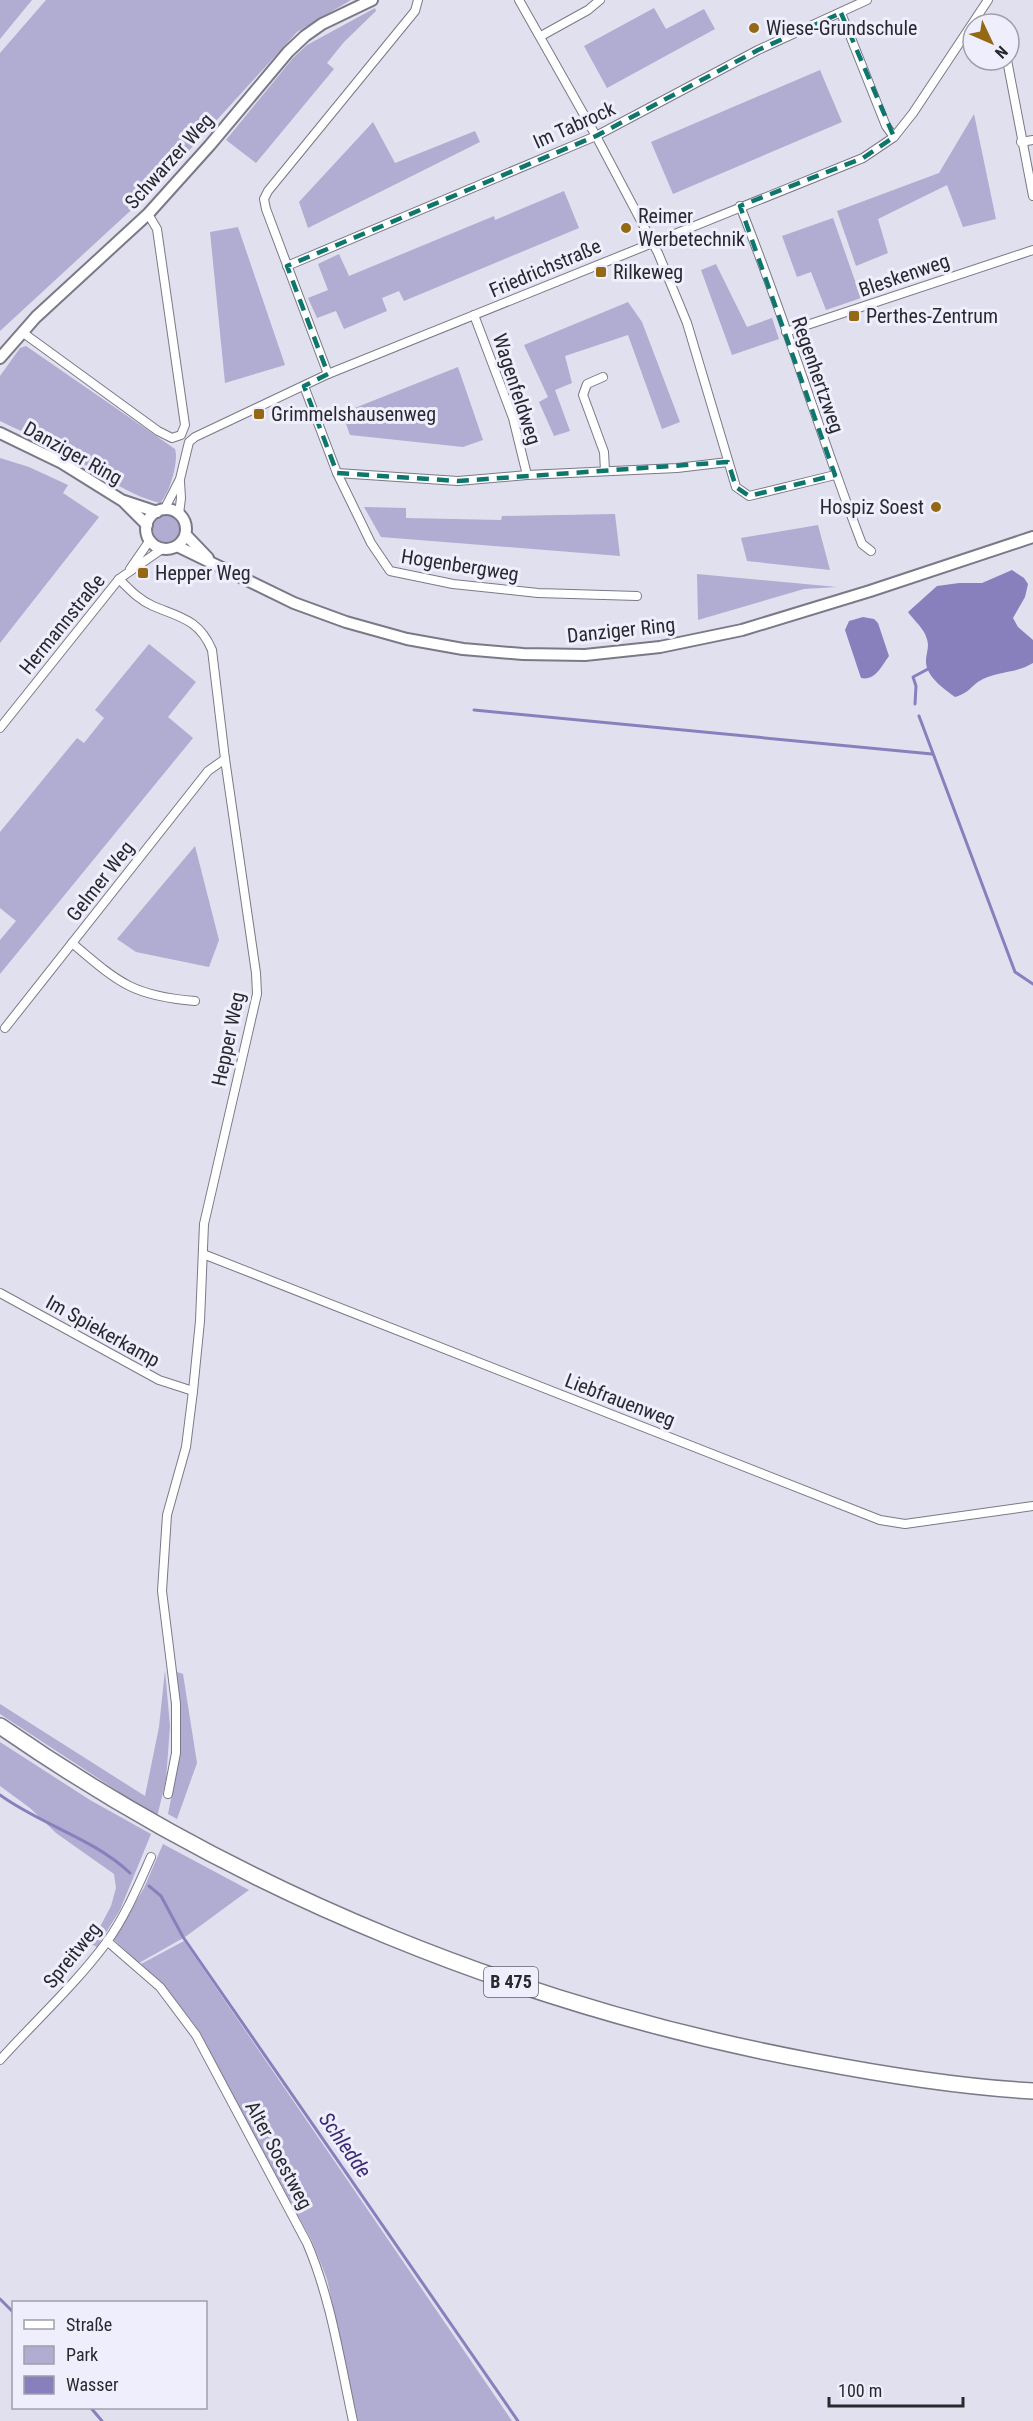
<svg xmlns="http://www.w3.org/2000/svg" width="1033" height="2421" viewBox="0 0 1033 2421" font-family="'Roboto Condensed',sans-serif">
	<rect width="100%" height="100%" fill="#e1e0ef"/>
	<!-- green -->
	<g fill="#b0acd2">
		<polygon points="0,0 32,0 0,39"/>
		<polygon points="46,0 351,0 297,32 154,189 0,331 0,53"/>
		<polygon points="375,8 376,11 344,42 327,63 334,69 256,163 226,140 293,58 307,45"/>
		<polygon points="654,8 666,29 704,9 715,29 607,88 584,46"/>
		<polygon points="820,70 842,122 673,194 651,142"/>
		<polygon points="974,114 996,219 963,227 947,185 878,219 888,253 856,266 837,211 939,173"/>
		<polygon points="373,122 395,163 475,131 480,142 308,228 299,202"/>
		<polygon points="564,191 579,228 404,301 399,291 382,298 387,311 344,329 336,311 317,318 308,298 328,290 318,264 339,254 349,276 494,216 495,220"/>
		<polygon points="833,218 861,298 826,310 811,272 797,277 782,236"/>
		<polygon points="238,227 285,365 225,383 210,232"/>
		<polygon points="716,264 747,327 772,318 779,339 732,355 701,270"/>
		<polygon points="628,302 642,322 680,422 662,429 628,335 565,356 572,383 555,390 570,431 554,436 539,402 548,397 524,345"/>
		<path d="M26 346 175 449C179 461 170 493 160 503 123 494 92 467 59 449 40 438 19 431 0 421V376L20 348Z"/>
		<polygon points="458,367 483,440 463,447 350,435 342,413"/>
		<polygon points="0,458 29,467 68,485 63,493 99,517 0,643"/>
		<polygon points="364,507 406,508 406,518 501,520 502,516 615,514 620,556 381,537"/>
		<circle cx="167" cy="529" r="14"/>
		<polygon points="818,525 830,570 747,561 741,538"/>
		<polygon points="697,574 837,587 804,589 698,620"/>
		<polygon points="149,644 196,682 168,717 193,738 0,974 0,940 16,921 0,908 0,832 77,738 84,743 104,718 95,710"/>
		<polygon points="195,846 219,940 209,967 136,952 117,939"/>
		<polygon points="165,1670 170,1726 166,1780 157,1817 0,1714 0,1704 145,1796 159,1727"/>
		<polygon points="177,1672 183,1674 197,1763 177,1819 168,1814 181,1749"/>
		<polygon points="0,1742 90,1800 151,1834 120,1910 97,1947 91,1944 111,1906 116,1888 114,1874 56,1833 30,1808 0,1786"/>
		<polygon points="163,1844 249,1890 185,1937 139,1963 113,1939 144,1888"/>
		<polygon points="184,1941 512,2421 358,2421 327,2279 312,2241 194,2024 162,1983 141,1964"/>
	</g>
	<!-- water -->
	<g fill="#8880bc">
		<path d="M1012 570 1024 578 1028 584 1025 597 1013 618 1018 627 1033 640V663C1017 673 999 671 983 679 971 685 970 693 955 697 945 690 926 676 926 662 926 650 931 647 925 634 921 626 913 619 908 612L937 586 959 583H982Z"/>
		<path d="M863 617 874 619 878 623 889 656C881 667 875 681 861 678L845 630 849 621Z"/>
	</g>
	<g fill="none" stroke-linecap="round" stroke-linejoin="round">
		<!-- stream -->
		<g stroke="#8880bc" stroke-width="3">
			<polyline points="915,704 916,686 913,677 928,669"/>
			<polyline points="474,710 932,754"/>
			<polyline points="919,716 1015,972 1033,984"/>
			<path d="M0 1795C41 1825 93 1838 130 1873"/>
			<polyline points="149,1886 161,1896 183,1937 518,2421"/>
			<polyline points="0,2299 14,2313"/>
			<polyline points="91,2408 102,2421"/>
		</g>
		<defs>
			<g id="street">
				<polyline points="519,0 596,136 658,253 687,323 736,487 749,496 835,475"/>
				<polyline points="841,13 886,126 894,137"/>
				<polyline points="978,16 989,24"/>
				<polyline points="541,36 588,10 600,0"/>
				<polyline points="1007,60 1033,196"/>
				<polyline points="1021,142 1033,140"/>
				<path d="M740 206C785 317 819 432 862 544L871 551"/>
				<polyline points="287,266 596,136 758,50 867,0"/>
				<polyline points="474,315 513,418 527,475"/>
				<polyline points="22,332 158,431 172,438 181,435 185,425 157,229 148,214"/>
				<polyline points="786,332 1033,250"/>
				<polyline points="328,374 266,209 264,199 268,191 415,11 418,0"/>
				<polyline points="603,377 587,384 583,395 604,452 605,471"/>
				<polyline points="304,386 337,473 458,481 527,475 677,468 728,462"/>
				<polyline points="337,473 371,543 390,571 453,584 538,593 637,596"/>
				<polyline points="164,510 180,479 189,442 195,437 328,374 863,158 894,137 913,113 988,0"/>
				<polyline points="179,514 181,498 180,482"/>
				<polyline points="130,569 150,540"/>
				<path d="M119 579C129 589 139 600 153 606 179 617 199 619 212 650L225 759 256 973 257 994 204 1224 200 1321 193 1391 186 1447 167 1515 162 1591 176 1704V1753L168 1794"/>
				<polyline points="0,728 119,579 162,549"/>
				<path d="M72 943C118 982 132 996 195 1001"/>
				<polyline points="5,1028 208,771 225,759"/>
				<polyline points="203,1254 880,1520 905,1524 1033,1506"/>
				<polyline points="0,1293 159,1380 193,1391"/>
				<path d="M107 1941 160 1987 196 2035 307 2243C331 2299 340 2361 353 2421"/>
				<path d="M0 2060C35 2021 74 1986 106 1943 125 1917 138 1886 151 1857"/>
			</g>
			<g id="secondary">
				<polyline points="0,358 36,317 148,214 210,145 288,52 305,36 322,24 372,0"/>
				<polyline points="0,433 62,463 123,501 147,525"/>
				<polyline points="124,501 157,512"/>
				<circle cx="166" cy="529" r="20"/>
				<polyline points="186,535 208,558"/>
				<polyline points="177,546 294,603 346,622 407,639 463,649 523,654 585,655 660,647 742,630 870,591 1033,537"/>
			</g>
			<path id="highway" d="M0 1726C242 1894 523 2007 812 2061 885 2075 959 2087 1033 2091"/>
		</defs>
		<!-- street casing -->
		<use href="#street" stroke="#7b7987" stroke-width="10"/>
		<!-- secondary casing -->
		<use href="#secondary" stroke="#7b7987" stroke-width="14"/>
		<!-- highway casing -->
		<use href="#highway" stroke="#7b7987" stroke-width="18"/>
		<!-- street -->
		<use href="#street" stroke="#fff" stroke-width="8"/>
		<!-- secondary -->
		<use href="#secondary" stroke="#fff" stroke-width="10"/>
		<!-- highway -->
		<use href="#highway" stroke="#fff" stroke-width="15"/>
	</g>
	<!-- marked area -->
	<path fill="none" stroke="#0f766e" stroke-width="4.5" stroke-dasharray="12 8" stroke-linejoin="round" d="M841 13 894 137 863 158 740 206 835 475 749 496 736 487 728 462 458 481 337 473 304 386 328 374 287 266 596 136 758 50Z"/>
	<!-- markers -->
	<g fill="#936913" stroke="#efeefd" stroke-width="2">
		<circle cx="754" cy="28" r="6"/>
		<circle cx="626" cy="228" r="6"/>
		<rect x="595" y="266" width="12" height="12" rx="3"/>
		<rect x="848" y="310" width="12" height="12" rx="3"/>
		<rect x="253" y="408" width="12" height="12" rx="3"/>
		<circle cx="936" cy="507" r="6"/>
		<rect x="137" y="567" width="12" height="12" rx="3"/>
	</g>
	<g text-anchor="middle" stroke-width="6" stroke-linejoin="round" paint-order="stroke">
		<!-- shield labels -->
		<rect fill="#efeefd" stroke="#64636c" stroke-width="1.5" x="484" y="1967" width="54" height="30" rx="4.5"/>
		<g font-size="18" font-weight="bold" fill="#29282e">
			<text x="511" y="1988">B 475</text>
		</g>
		<!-- poi labels -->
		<g font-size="20" fill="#29282e" stroke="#efeefd" text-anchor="start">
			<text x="766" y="35">Wiese-Grundschule</text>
			<text x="638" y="223">Reimer<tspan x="638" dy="23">Werbetechnik</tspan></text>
			<text x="613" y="279">Rilkeweg</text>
			<text x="866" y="323">Perthes-Zentrum</text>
			<text x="271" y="421">Grimmelshausenweg</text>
			<text x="924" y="514" text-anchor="end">Hospiz Soest</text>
			<text x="155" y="580">Hepper Weg</text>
		</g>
		<!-- street labels -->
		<g font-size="20" fill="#29282e" stroke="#efeefd">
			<text transform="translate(574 125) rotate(-24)" y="7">Im Tabrock</text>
			<text transform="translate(169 161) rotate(-48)" y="7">Schwarzer Weg</text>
			<text transform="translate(545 268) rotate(-23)" y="7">Friedrichstraße</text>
			<text transform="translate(904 275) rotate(-19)" y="7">Bleskenweg</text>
			<text transform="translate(818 375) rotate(71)" y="7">Regenhertzweg</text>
			<text transform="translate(517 389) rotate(72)" y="7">Wagenfeldweg</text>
			<text transform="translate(73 453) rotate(29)" y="7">Danziger Ring</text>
			<text transform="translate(460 565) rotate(9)" y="7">Hogenbergweg</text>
			<text transform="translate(62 624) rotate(-51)" y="7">Hermannstraße</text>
			<text transform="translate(621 630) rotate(-6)" y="7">Danziger Ring</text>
			<text transform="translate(100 881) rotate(-52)" y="7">Gelmer Weg</text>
			<text transform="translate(228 1039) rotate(-78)" y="7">Hepper Weg</text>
			<text transform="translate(103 1331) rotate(29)" y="7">Im Spiekerkamp</text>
			<text transform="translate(620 1400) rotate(21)" y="7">Liebfrauenweg</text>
			<text transform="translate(72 1955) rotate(-51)" y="7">Spreitweg</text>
			<text transform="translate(279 2155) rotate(62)" y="7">Alter Soestweg</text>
		</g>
		<!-- water labels -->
		<g font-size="21" font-style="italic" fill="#3c2b74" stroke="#efeefd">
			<text transform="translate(345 2145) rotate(55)" y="7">Schledde</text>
		</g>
	</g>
	<!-- legend -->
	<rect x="12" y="2301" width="195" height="108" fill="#efeefd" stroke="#a09faa" stroke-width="1.5"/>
	<rect x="24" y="2320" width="30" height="9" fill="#ffffff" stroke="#a09faa" stroke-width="1.5"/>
	<text x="66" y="2331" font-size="18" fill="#29282e">Straße</text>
	<rect x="24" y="2346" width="30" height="18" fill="#b0acd2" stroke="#a09faa" stroke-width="1.5"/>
	<text x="66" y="2361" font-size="18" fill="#29282e">Park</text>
	<rect x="24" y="2376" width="30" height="18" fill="#8880bc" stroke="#a09faa" stroke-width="1.5"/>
	<text x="66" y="2391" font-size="18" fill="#29282e">Wasser</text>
	<!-- north arrow -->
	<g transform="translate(991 42) rotate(134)"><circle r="28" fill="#efeefd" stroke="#a09faa" stroke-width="1.5"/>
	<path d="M0-4.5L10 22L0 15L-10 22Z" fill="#936913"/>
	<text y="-9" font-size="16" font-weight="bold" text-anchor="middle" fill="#29282e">N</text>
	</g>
	<!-- scale -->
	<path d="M829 2397v9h134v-9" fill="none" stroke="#29282e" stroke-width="3"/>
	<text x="838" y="2397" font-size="18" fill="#29282e" stroke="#efeefd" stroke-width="4.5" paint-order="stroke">100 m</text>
</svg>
